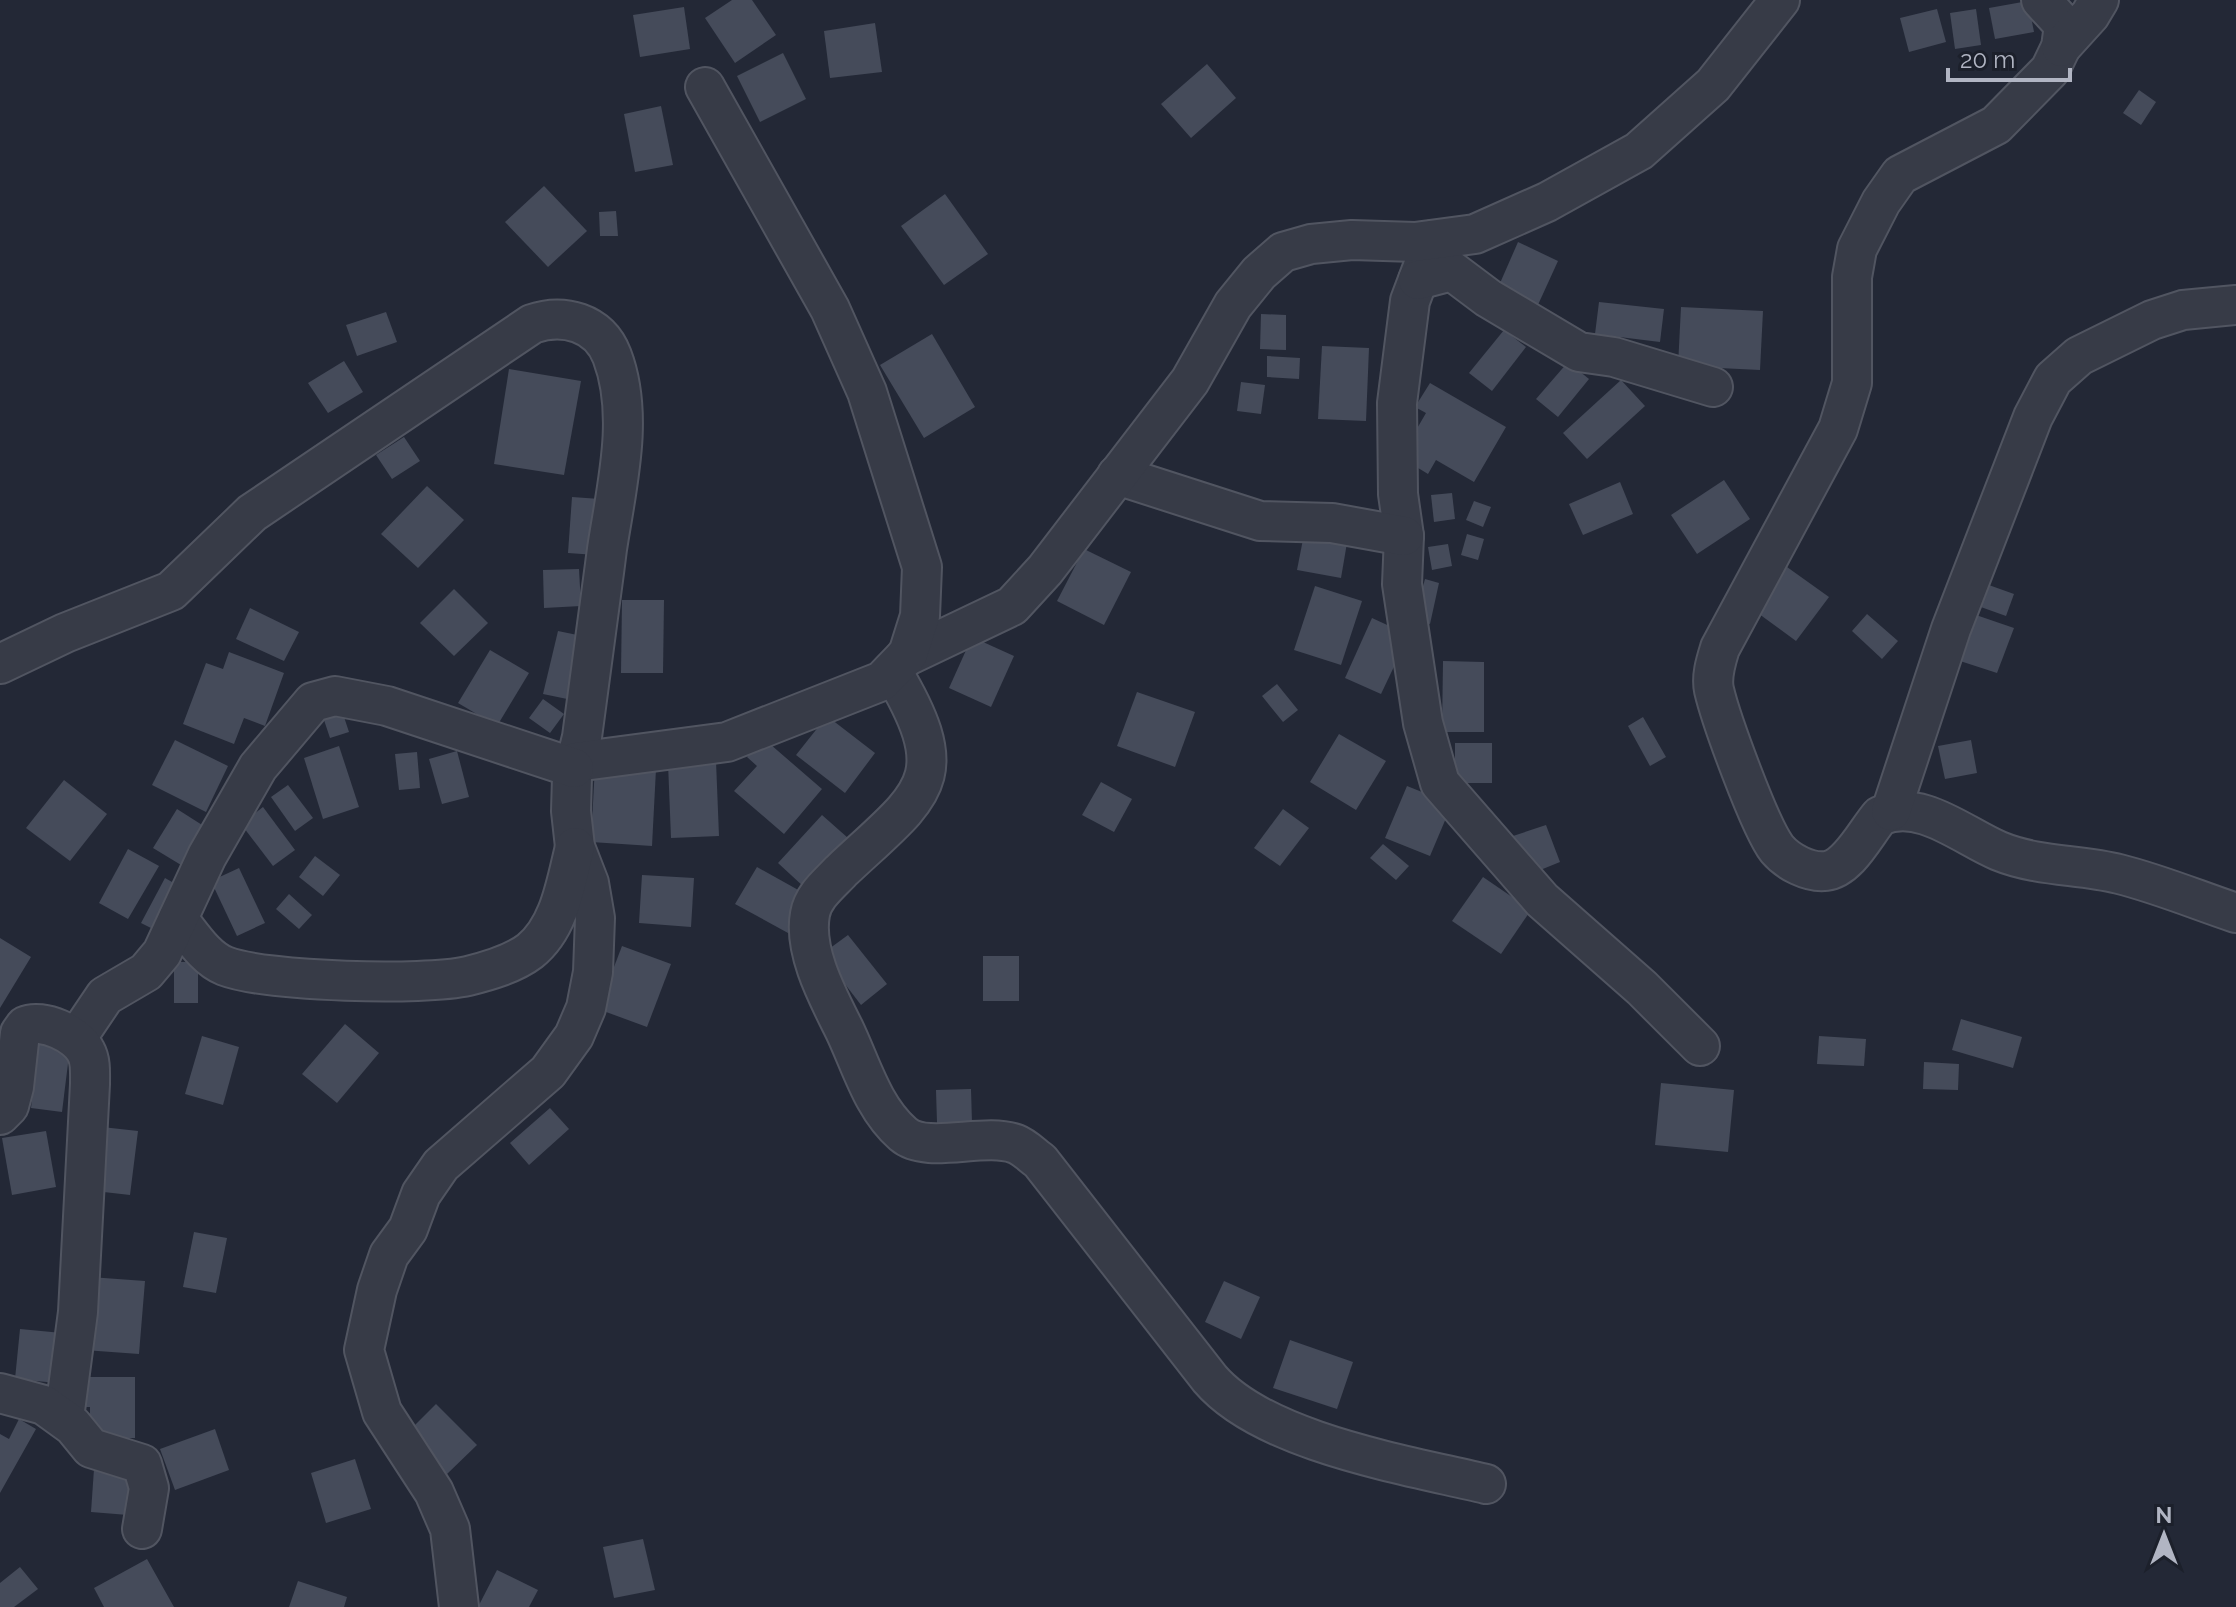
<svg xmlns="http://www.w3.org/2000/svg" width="2236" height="1607" viewBox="0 0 2236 1607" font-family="Raleway,sans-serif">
	<rect width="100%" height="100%" fill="#232836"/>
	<!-- building -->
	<g fill="#454b5a">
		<polygon points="732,0 752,0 776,35 735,63 705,18"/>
		<polygon points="2028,1 2034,32 1995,39 1989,8"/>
		<polygon points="684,7 690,49 640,57 633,15"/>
		<polygon points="1937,9 1946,42 1909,52 1900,18"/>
		<polygon points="1976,9 1981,45 1955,49 1950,13"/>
		<polygon points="875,23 882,72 830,78 824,31"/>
		<polygon points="783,53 806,99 760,122 737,76"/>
		<polygon points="1207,64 1236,98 1191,138 1161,104"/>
		<polygon points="2139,90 2156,102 2141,125 2123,113"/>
		<polygon points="661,106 673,165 635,172 624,114"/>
		<polygon points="544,186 587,231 548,267 505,222"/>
		<polygon points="945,194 988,254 944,285 901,226"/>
		<polygon points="616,211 618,236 600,236 599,212"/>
		<polygon points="1518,242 1558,261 1537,307 1497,290"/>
		<polygon points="1599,302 1664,309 1660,342 1595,334"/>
		<polygon points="1681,307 1763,311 1760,370 1678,366"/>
		<polygon points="386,312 397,342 357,356 346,325"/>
		<polygon points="1261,314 1286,315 1286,350 1260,349"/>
		<polygon points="1504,330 1526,347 1492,391 1469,373"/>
		<polygon points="932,334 975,407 924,438 880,365"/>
		<polygon points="1322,346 1369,348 1366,421 1318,419"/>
		<polygon points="1267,356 1300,358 1299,379 1267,377"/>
		<polygon points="344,361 363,392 328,413 308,383"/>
		<polygon points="1568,362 1589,379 1558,417 1536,399"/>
		<polygon points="509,369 581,381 564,475 494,464"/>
		<polygon points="1621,380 1645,406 1587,459 1563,433"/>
		<polygon points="1241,382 1265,385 1261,414 1237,411"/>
		<polygon points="1430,383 1506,427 1474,482 1436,460 1428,474 1410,463 1418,450 1408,444 1426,413 1415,407"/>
		<polygon points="404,437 420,461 392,479 376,455"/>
		<polygon points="1724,480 1750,519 1697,554 1671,515"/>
		<polygon points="1620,482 1633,514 1583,535 1569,504"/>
		<polygon points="427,486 464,520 418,568 381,534"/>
		<polygon points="1452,493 1455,519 1434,522 1431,495"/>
		<polygon points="572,497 600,499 596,555 568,553"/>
		<polygon points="1474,501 1491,507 1483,527 1466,520"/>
		<polygon points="1305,529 1348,537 1341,578 1297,570"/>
		<polygon points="1467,534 1484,539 1478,560 1461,555"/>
		<polygon points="1448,544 1452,566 1432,570 1428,547"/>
		<polygon points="1084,549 1131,572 1104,625 1057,601"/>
		<polygon points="1787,567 1829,597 1796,641 1755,611"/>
		<polygon points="579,569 581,606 544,608 543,570"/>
		<polygon points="1425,579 1439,583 1430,624 1414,620"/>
		<polygon points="1986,584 2014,594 2006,616 1978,606"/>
		<polygon points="1315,586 1362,601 1341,665 1294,650"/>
		<polygon points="454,589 488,623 454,656 420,623"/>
		<polygon points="622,600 664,600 663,673 621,673"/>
		<polygon points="250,608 299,632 284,661 236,639"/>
		<polygon points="1867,614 1898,641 1882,659 1852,631"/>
		<polygon points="1976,615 2014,628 1997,673 1960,661"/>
		<polygon points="1372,618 1409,635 1381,694 1345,678"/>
		<polygon points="558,631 587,637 572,700 543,694"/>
		<polygon points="972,637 1014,656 991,707 949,688"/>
		<polygon points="490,650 529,673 497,726 458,703"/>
		<polygon points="229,652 284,673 265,726 244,718 234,744 183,724 206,663 223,669"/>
		<polygon points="1443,661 1484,662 1484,732 1442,732"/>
		<polygon points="1277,684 1298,710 1283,722 1262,696"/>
		<polygon points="1137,692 1195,712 1175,767 1117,746"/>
		<polygon points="543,699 564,714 550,733 529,718"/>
		<polygon points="341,708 349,732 330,738 322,714"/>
		<polygon points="827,716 875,753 845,793 796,755"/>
		<polygon points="1643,717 1666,757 1650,766 1628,726"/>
		<polygon points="1339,734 1386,761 1356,810 1310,782"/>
		<polygon points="763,738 822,789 784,834 734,791 757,766 747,757"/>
		<polygon points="175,740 228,766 206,812 152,785"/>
		<polygon points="1971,740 1977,773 1945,779 1938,746"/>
		<rect x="1455" y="743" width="37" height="40"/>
		<polygon points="339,746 359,807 323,819 304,758"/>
		<polygon points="457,751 469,797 442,804 429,759"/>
		<polygon points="417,752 420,788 399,790 395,754"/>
		<polygon points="716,761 719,836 671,838 668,763"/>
		<polygon points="595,765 656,769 652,846 591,842"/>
		<polygon points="64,780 107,814 70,861 26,828"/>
		<polygon points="1101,782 1132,799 1114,832 1082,815"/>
		<polygon points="288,785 313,818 295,831 271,797"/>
		<polygon points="1407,786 1452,804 1430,856 1385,838"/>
		<polygon points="263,807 295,850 273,866 241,824"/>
		<polygon points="177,809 210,830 186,868 153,848"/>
		<polygon points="1283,809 1309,828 1280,866 1254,848"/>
		<polygon points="822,815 848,838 804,887 778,863"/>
		<polygon points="1546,825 1560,862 1528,875 1513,836"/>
		<polygon points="1383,844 1409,866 1396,880 1370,858"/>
		<polygon points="128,849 159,866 128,919 99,903"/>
		<polygon points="315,856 340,875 323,896 299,877"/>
		<polygon points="757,867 809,896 788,933 735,904"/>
		<polygon points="239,868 265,923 237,936 211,881"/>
		<polygon points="642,875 694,878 691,927 639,923"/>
		<polygon points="1483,877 1531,910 1501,954 1452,921"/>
		<polygon points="165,878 181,887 157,931 141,923"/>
		<polygon points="289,894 312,915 299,929 276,909"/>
		<polygon points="848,935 887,984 861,1005 822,954"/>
		<polygon points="0,938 31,957 0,1008"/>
		<polygon points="622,946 671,964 647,1027 598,1009"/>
		<rect x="983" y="956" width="36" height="45"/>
		<rect x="174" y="962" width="24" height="41"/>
		<polygon points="1961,1019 2022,1037 2013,1068 1952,1050"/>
		<polygon points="345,1024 379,1053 337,1103 302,1074"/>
		<polygon points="202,1036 239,1047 223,1105 185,1094"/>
		<polygon points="1819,1036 1866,1039 1864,1066 1817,1064"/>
		<polygon points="39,1043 70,1047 62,1112 31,1108"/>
		<polygon points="1924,1062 1959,1064 1958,1090 1923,1089"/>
		<polygon points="1661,1083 1734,1090 1728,1152 1655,1145"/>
		<polygon points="971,1089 972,1123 937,1123 936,1090"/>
		<polygon points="550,1108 569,1129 529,1165 510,1143"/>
		<polygon points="102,1127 138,1131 130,1195 95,1191"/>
		<polygon points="46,1131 56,1187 12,1195 2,1138"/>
		<polygon points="194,1232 227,1238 216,1293 183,1287"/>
		<polygon points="90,1277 145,1281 139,1354 84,1350"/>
		<polygon points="1224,1281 1260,1297 1241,1339 1205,1322"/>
		<polygon points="20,1329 62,1333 57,1383 15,1379"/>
		<polygon points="1290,1340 1353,1362 1337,1409 1273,1388"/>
		<polygon points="80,1377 135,1377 135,1438 90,1438 90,1407 80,1407"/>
		<polygon points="436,1404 477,1445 447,1474 407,1433"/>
		<polygon points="19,1419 36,1429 0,1493 0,1434 9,1439"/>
		<polygon points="215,1429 229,1470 175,1490 160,1449"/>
		<polygon points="355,1459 371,1509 326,1523 311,1473"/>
		<polygon points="94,1469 131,1472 128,1515 91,1512"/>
		<polygon points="643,1539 655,1590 614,1598 603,1547"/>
		<polygon points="147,1559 174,1607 104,1607 94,1588"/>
		<polygon points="20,1567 38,1589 14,1607 0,1607 0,1583"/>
		<polygon points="497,1570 538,1590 529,1607 478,1607"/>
		<polygon points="298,1581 347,1597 344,1607 289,1607"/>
	</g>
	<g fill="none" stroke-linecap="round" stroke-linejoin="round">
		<defs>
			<g id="minor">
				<path d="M2041 0 2064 25 2061 47 2050 70 1996 125 1900 175 1881 202 1857 249 1852 277V383L1838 429 1720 648C1716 661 1711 676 1714 690 1721 720 1760 827 1777 849 1788 862 1809 873 1826 871 1849 868 1866 832 1880 816 1921 798 1963 836 1999 851 2038 867 2079 864 2119 874 2159 884 2197 900 2236 913"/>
				<polyline points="2061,47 2090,15 2099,0"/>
				<polyline points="1433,240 1410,301 1397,403 1398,494 1404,536 1402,584 1423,723 1440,783 1542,900 1642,988 1700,1046"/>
				<polyline points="1418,280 1452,271 1488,298 1579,352 1614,357 1713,387"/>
				<polyline points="1117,475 1260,521 1332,523 1404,536"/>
				<polyline points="905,657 1012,606 1045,570 1190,381 1233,305 1259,273 1283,252 1311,244 1352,240 1415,242 1475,234 1547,202 1639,151 1713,85 1780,0"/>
				<path d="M0 664 65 633 171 591 252 513 532 324C563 313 599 322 612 356 635 416 616 489 607 549 599 612 590 675 582 737L572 777 571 811 575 847 589 883 595 918 593 972 586 1008 574 1036 548 1072 441 1165 421 1194 408 1229 389 1255 377 1290 364 1350 382 1412 434 1492 450 1529 459 1607"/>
				<path d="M892 671C958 781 923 794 841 871 829 884 813 896 810 914 803 951 828 997 844 1029 861 1064 872 1107 903 1134 927 1155 984 1132 1016 1144 1024 1147 1033 1156 1040 1161L1210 1379C1264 1442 1407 1465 1486 1484"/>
				<polyline points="576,762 727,742 882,681 908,654 920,616 922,567 867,392 830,309 705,87"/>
				<polyline points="1891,811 1951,629 2033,417 2053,379 2079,356 2152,320 2183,310 2236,305"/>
				<path d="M178 919C192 936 205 958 225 966 267 982 424 986 468 976 488 971 513 964 530 951 560 927 566 883 575 847"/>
				<polyline points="76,1039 105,996 146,972 162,953 207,856 258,767 313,702 335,696 387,706 574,768"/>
				<path d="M0 1115 9 1106 14 1087 20 1033 25 1026C42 1018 78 1034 86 1052 91 1061 90 1073 90 1084L78 1312 64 1418"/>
				<polyline points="0,1393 44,1405 73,1426 91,1448 142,1464 149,1488 142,1529"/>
			</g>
		</defs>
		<!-- minor casing -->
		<use href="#minor" stroke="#515561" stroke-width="42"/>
		<!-- minor -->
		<use href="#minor" stroke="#373b47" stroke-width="38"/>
	</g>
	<!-- north arrow -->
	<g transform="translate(2164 1535)" stroke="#1c202b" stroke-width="6" paint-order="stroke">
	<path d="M0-6L14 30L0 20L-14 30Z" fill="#b1b5c3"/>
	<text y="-12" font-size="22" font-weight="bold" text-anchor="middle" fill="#b1b5c3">N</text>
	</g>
	<!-- scale -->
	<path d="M1948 68v12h122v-12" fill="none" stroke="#b1b5c3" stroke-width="4"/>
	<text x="1960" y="68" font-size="24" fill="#b1b5c3" stroke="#1c202b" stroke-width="6" paint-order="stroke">20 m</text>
</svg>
